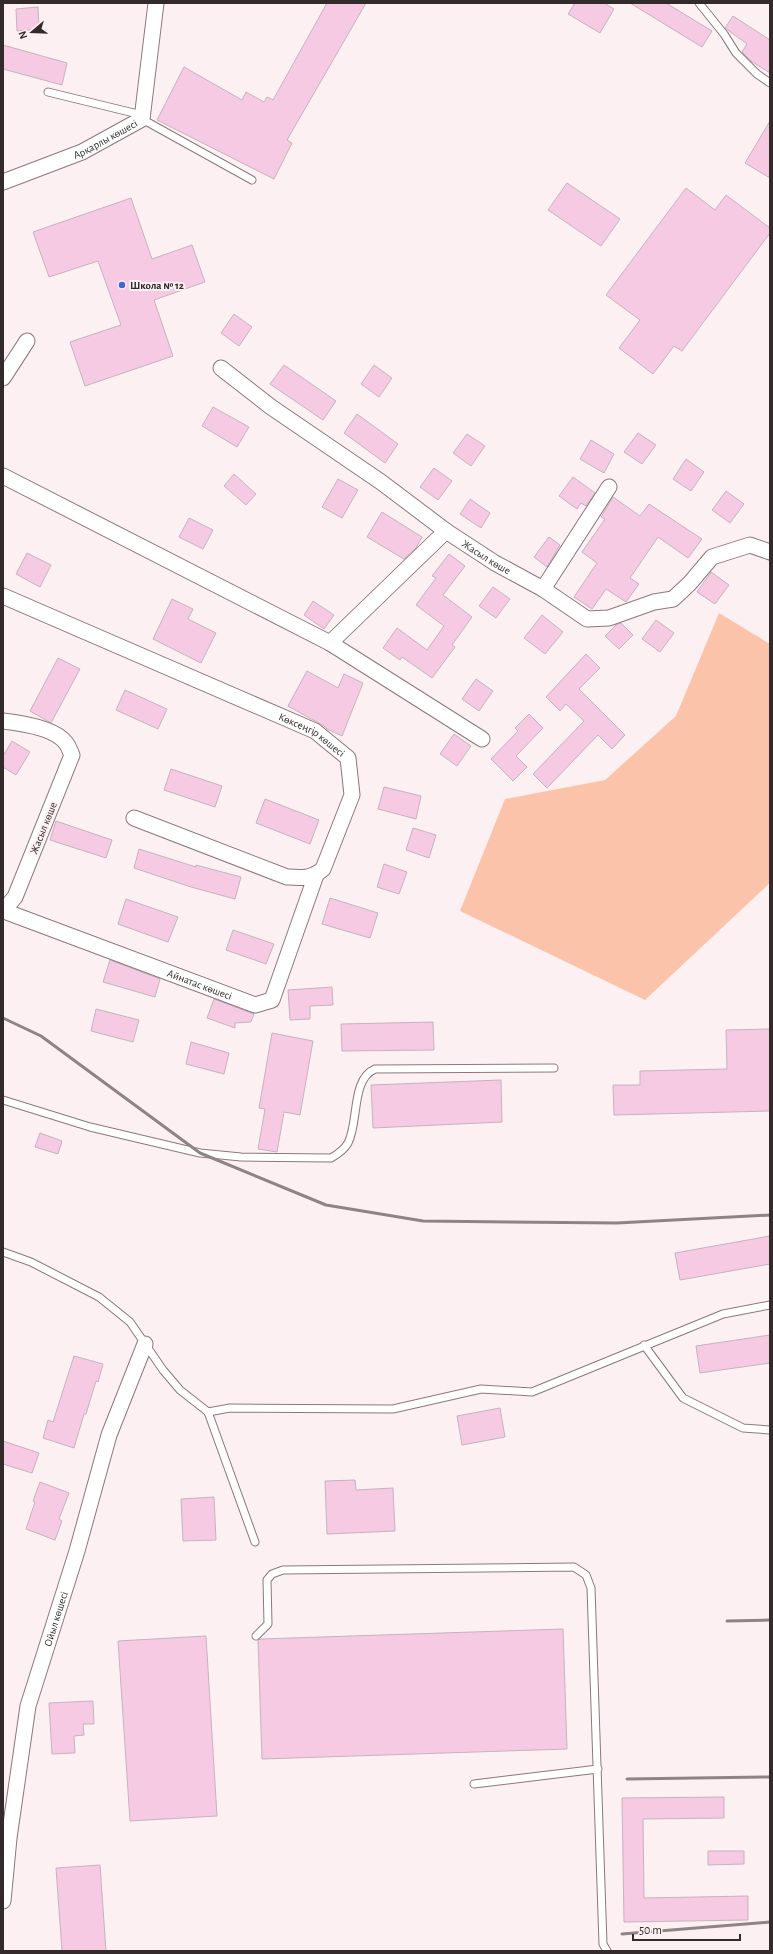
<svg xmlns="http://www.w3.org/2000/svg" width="773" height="1954" viewBox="0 0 773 1954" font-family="'Alegreya Sans',sans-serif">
	<rect width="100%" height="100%" fill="#fdf0f3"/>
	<!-- green -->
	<polygon fill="#fcc3ab" points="719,613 770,644 770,883 645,1000 460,911 505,799 605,780 676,716"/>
	<!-- building -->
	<g fill="#f6cae3" stroke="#c5b3bd">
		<polygon points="327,3 366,3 287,140 292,143 274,179 157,120 184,67 242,100 246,92 264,102 267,97 273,100"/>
		<polygon points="575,3 604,3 614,9 600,33 568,14"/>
		<polygon points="630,3 666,3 712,31 702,47"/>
		<polygon points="38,7 39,29 17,31 16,9"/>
		<polygon points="733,16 770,40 770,73 751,61 742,52 747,44 725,28"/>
		<polygon points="3,45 67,63 62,85 3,69"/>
		<polygon points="770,121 770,178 745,163"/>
		<polygon points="567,183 620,219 601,246 548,210"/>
		<polygon points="686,188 715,210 726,195 770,228 770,233 682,351 674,346 653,374 619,348 640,320 606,295"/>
		<polygon points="131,198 152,259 192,245 205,282 154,300 173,356 85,386 70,342 121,325 98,261 49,277 33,232"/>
		<polygon points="234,314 252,327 239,346 221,333"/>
		<polygon points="284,365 336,401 323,420 270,384"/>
		<polygon points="374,365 392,378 379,397 361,384"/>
		<polygon points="213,407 249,427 237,447 202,426"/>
		<polygon points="357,414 398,444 385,463 344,433"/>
		<polygon points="638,433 656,445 642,464 624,452"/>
		<polygon points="467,434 485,446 471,466 453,453"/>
		<polygon points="591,440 614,454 604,473 580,459"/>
		<polygon points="686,459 704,472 691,491 673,479"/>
		<polygon points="434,468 452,481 438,500 420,487"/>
		<polygon points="234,474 256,494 246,505 224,486"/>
		<polygon points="573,477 595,493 586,506 581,503 577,509 559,496"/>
		<polygon points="338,479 358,490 342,518 322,507"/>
		<polygon points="726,491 744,504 730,523 712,510"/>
		<polygon points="613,497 640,516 649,504 702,539 688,558 658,537 630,578 639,584 626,602 606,589 592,609 574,597 597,563 582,552 605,519 601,517"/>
		<polygon points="470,499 490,513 481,528 460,514"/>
		<polygon points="382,512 422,537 416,548 404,559 367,537"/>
		<polygon points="189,518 213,530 203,549 179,537"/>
		<polygon points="549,537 560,545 547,567 534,557"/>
		<polygon points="27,553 51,565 40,587 16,574"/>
		<polygon points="449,554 465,566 443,595 472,617 452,645 455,647 432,678 402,657 400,660 383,648 397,628 427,650 444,626 416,605 436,578 432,576"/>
		<polygon points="711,572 729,585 715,604 697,592"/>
		<polygon points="493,587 510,599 496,618 479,606"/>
		<polygon points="172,599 193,609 188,619 216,633 201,663 153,639"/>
		<polygon points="313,601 334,615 324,629 304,615"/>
		<polygon points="542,615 563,632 545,654 524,638"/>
		<polygon points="656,620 674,633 660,652 642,639"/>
		<polygon points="621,623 633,635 619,649 605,636 616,625"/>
		<polygon points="586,654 600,668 579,689 625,735 612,749 598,735 547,788 533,774 584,721 566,704 560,711 546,697"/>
		<polygon points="58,658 80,669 51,723 30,711"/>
		<polygon points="307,671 338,688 344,674 363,683 342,736 327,729 324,726 288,706"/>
		<polygon points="476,679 493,691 479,711 462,699"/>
		<polygon points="125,690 167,709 158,729 116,710"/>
		<polygon points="529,714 543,728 516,756 527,767 513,781 491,759 518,731 515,728"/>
		<polygon points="454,734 471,746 457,766 440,754"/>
		<polygon points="12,741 30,752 16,775 3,767 3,756"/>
		<polygon points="171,769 222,786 215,807 164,790"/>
		<polygon points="384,787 421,796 416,819 378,809"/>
		<polygon points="265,799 319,820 310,844 256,823"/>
		<polygon points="56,821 112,840 106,858 50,840"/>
		<polygon points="413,828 436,835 429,858 406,850"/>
		<polygon points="139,849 196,867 196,865 241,877 235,899 191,887 134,868"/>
		<polygon points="384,864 407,872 399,894 377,887"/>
		<polygon points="330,898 378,913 370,938 322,924"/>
		<polygon points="126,899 178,917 168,942 118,924"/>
		<polygon points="233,930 274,944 266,964 226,950"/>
		<polygon points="110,960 160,979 155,997 103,982"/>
		<polygon points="332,987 333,1005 310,1006 310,1019 290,1020 288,990"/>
		<polygon points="214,999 254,1014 251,1022 235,1023 235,1028 207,1018"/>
		<polygon points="96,1009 139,1020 133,1042 91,1031"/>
		<polygon points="433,1022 434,1050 342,1051 341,1024"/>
		<polygon points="770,1029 770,1111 614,1115 613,1085 640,1085 640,1071 727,1069 726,1030"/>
		<polygon points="272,1033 313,1041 300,1115 284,1112 277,1152 258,1149 265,1109 259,1108"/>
		<polygon points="191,1042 229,1053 224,1074 186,1064"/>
		<polygon points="501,1080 502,1122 373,1128 371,1085"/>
		<polygon points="40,1133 62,1141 58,1154 35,1147"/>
		<polygon points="770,1236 770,1264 680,1280 675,1253"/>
		<polygon points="770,1335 770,1363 700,1373 696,1346"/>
		<polygon points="74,1356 103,1364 98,1382 96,1381 86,1414 84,1414 74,1448 43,1438 48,1420 53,1422"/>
		<polygon points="500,1408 505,1437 462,1445 457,1416"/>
		<polygon points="3,1441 39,1453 32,1473 3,1464"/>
		<polygon points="355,1480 356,1490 393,1488 395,1531 327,1534 325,1481"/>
		<polygon points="40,1482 69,1493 59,1519 62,1521 55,1540 26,1529 35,1502 33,1501"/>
		<polygon points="214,1497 216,1540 183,1541 181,1499"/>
		<polygon points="563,1629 567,1749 262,1759 258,1640 261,1639"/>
		<polygon points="206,1636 217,1816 130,1821 118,1641"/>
		<polygon points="93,1701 94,1724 83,1724 84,1735 74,1736 75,1753 52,1754 49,1703"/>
		<polygon points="724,1797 724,1818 643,1819 644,1898 748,1896 748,1920 624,1922 622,1798"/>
		<polygon points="708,1851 744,1851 744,1864 708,1865"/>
		<polygon points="100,1865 106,1951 62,1951 56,1868"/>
	</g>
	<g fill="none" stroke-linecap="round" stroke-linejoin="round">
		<defs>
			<g id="service">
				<polyline points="699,3 724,34 736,53 757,74 770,83"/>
				<polyline points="48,92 142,115"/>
				<polyline points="142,119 252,180"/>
				<path d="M3 1100 90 1127 200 1153 241 1157 331 1158C338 1154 344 1150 348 1143 359 1122 351 1079 375 1069L554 1068"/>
				<polyline points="3,1252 31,1262 99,1297 130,1322 163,1370 180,1390 208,1412 255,1542"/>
				<polyline points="644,1345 683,1398 743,1428 770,1430"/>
				<polyline points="208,1412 230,1408 393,1409 481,1389 532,1392 723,1314 770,1305"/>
				<polyline points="256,1636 268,1624 267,1580 272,1574 283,1570 574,1567 586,1575 591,1588 603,1944 607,1951"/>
				<polyline points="474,1784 598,1769"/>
			</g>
			<g id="minor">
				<path id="s1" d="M3 182 82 152 142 119 156 3"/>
				<path id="s2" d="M221 368 271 407 381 482 446 531 495 563 543 589 587 619 609 618 654 602 673 599 690 583 712 557 750 545 770 552"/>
				<polyline points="3,378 27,341"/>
				<polyline points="3,476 330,643 482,739"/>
				<polyline points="543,589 609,487"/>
				<path id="s3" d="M3 596 315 731 348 758 352 795 323 869C311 879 302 878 287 877L134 818"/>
				<polyline points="330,643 446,531"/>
				<path d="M3 721C21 723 55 728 66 743 69 747 70 751 72 755L15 897 3 911"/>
				<path id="s4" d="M4 911 255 1005 272 1000 316 875"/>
				<path id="s5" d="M3 1901 9 1838 28 1706 77 1551 109 1435 145 1344"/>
			</g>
		</defs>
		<!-- service casing -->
		<use href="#service" stroke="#8b787c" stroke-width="9"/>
		<!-- minor casing -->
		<use href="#minor" stroke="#8b787c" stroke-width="17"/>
		<!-- service -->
		<use href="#service" stroke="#fff" stroke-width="7"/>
		<!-- minor -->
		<use href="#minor" stroke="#fff" stroke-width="15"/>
		<!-- rail -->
		<g stroke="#8e8385" stroke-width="3">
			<polyline points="3,1018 41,1036 200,1153 326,1205 423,1221 617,1223 770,1215"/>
			<polyline points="727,1621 770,1620"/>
			<polyline points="627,1779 770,1777"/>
			<polyline points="622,1934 770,1922"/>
		</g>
	</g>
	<!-- markers -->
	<circle fill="#3e67d9" stroke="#fdf0f3" stroke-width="1.5" cx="122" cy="285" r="4"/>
	<g text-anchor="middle" stroke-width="4" stroke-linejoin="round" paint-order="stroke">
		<!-- street labels -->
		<g font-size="11" fill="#322a2b" stroke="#fdf0f3">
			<text dy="4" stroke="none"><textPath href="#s1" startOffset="111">Арқарлы көшесі</textPath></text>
			<text dy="4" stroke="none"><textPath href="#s2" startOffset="326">Жасыл көше</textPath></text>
			<text dy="4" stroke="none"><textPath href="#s3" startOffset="339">Көксеңгір көшесі</textPath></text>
			<text transform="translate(43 828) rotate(-68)" y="4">Жасыл көше</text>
			<text dy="4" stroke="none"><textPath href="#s4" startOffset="209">Айнатас көшесі</textPath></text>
			<text dy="4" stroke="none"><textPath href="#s5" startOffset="288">Ойыл көшесі</textPath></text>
		</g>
		<!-- poi labels -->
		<g font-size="11" font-weight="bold" fill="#322a2b" stroke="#fdf0f3" text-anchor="start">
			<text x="130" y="289">Школа № 12</text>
		</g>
	</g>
	<!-- border -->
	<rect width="773" height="1954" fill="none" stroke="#322a2b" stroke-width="8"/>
	<!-- north arrow -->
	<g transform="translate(32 32) rotate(251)" stroke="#fdf0f3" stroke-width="3" paint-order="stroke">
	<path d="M0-3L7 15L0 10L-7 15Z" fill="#322a2b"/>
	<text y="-6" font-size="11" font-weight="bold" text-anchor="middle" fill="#322a2b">N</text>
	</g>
	<!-- scale -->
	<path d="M633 1934v6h107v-6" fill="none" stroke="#322a2b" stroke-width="2"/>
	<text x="639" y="1934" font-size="12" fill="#322a2b" stroke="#fdf0f3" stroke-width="3" paint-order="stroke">50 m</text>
</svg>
